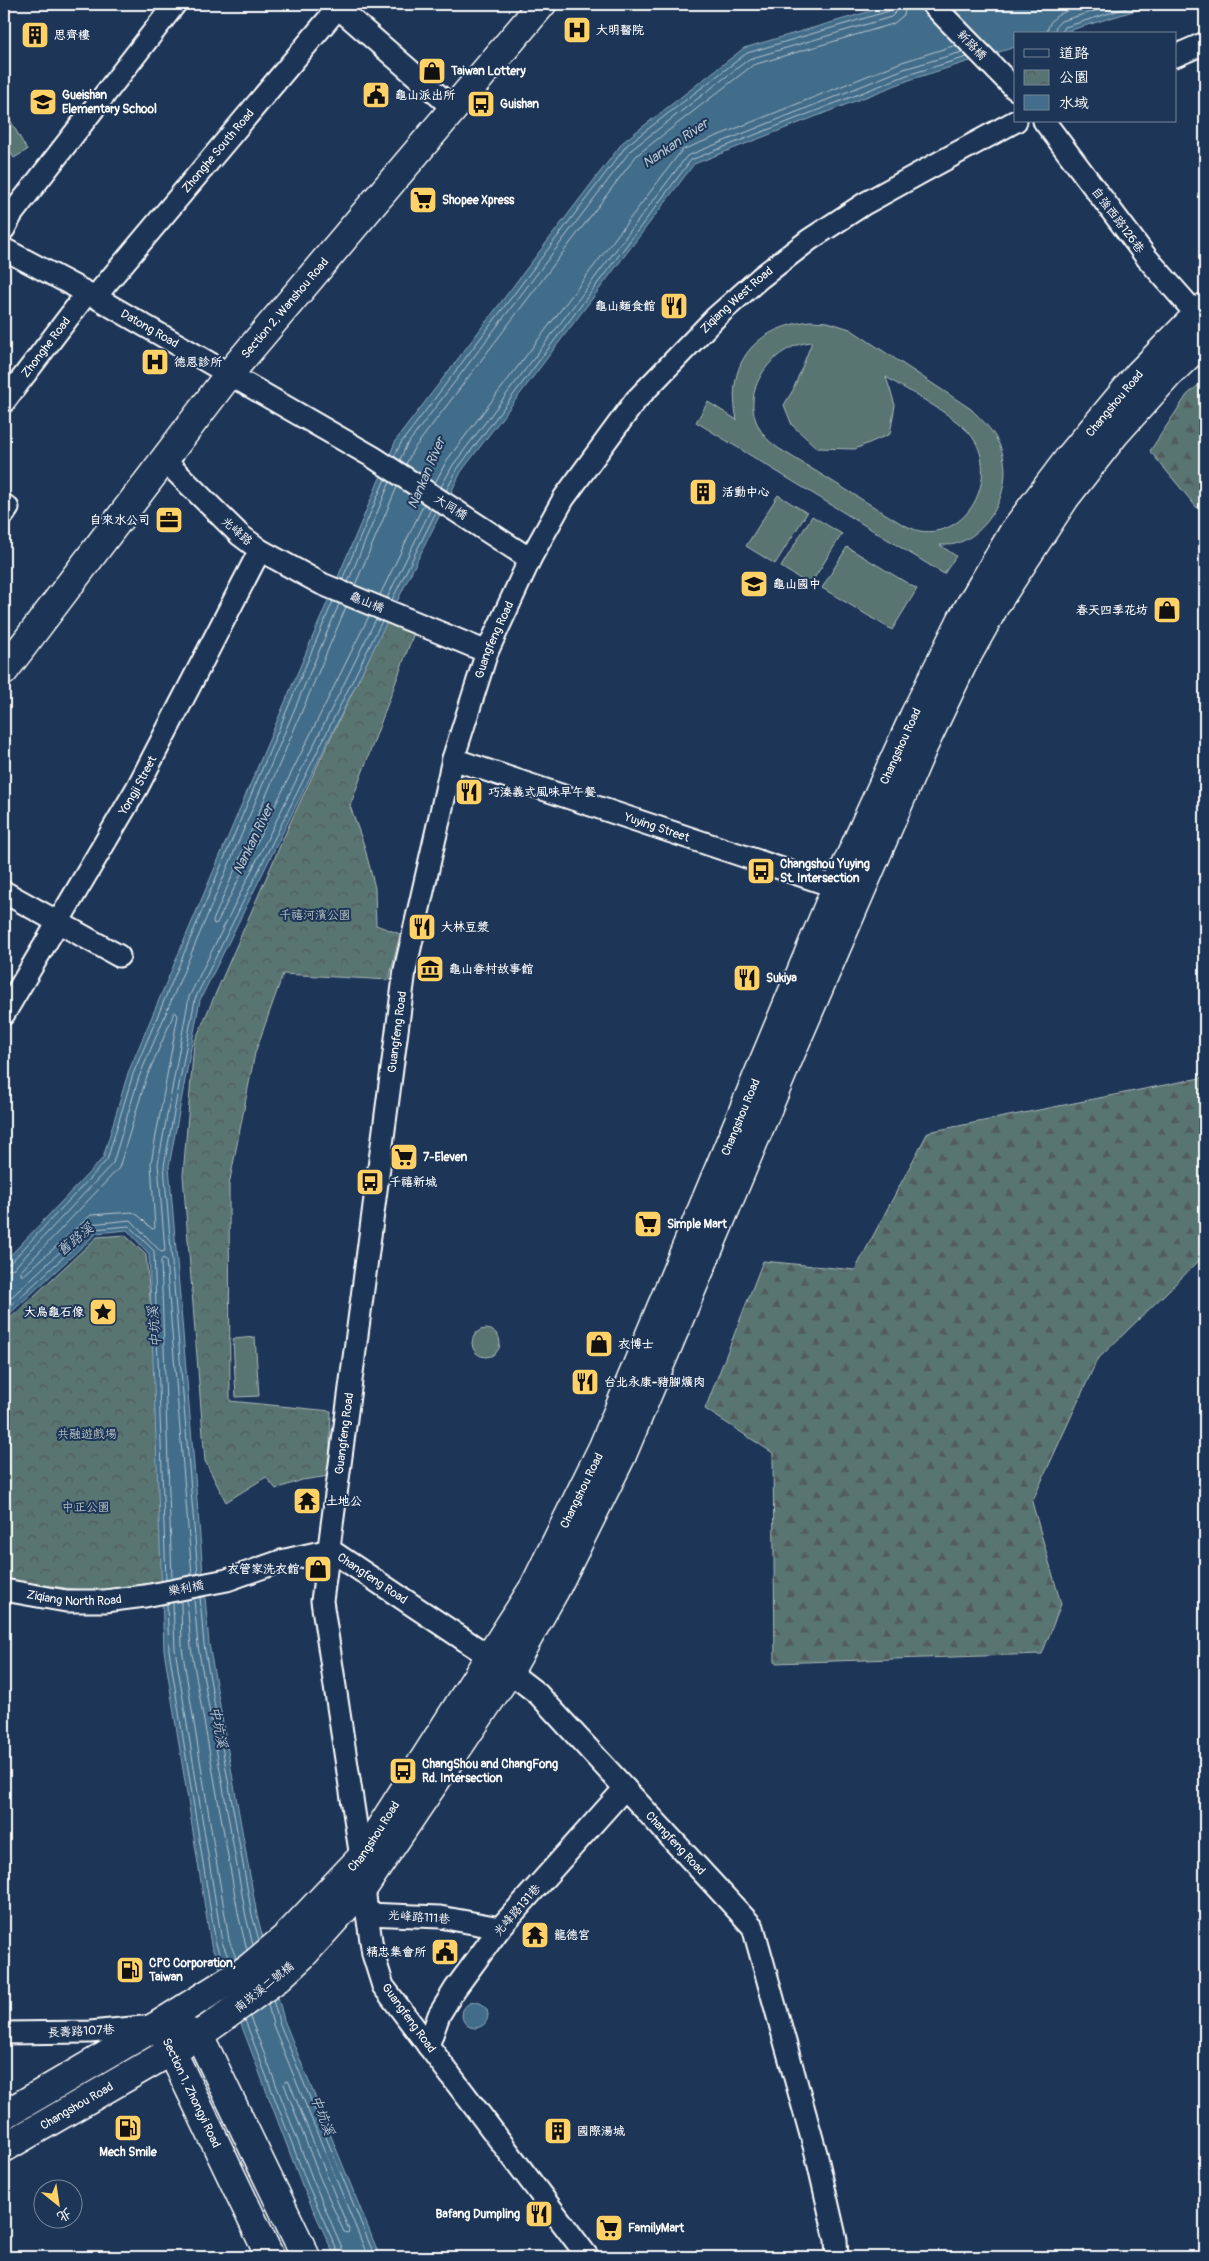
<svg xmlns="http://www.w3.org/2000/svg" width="1209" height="2261" viewBox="0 0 1209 2261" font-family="Pangolin,'LXGW WenKai TC',sans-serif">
	<defs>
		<pattern id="forest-firs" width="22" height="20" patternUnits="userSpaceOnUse" patternTransform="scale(1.25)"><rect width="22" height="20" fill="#587472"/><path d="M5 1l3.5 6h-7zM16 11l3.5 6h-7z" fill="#515c5b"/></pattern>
		<pattern id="park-crowns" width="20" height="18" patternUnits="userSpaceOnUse" patternTransform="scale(1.25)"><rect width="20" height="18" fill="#587472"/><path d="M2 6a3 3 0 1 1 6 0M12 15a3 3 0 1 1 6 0" fill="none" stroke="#515c5b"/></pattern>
	</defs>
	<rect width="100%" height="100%" fill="#1d3557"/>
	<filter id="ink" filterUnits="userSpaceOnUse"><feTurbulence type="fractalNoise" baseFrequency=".02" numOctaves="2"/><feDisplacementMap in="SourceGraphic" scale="10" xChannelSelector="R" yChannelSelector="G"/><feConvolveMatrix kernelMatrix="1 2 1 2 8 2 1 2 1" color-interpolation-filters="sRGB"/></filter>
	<g filter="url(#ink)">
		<!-- forest -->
		<g fill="url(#forest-firs)" stroke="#acbab8">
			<polygon points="1205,379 1205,499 1197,508 1150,451 1187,395"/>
			<polygon points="1205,1077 1205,1255 1097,1360 1032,1502 1061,1604 1042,1654 775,1663 773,1453 705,1409 763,1261 855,1270 928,1132"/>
		</g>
		<!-- park -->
		<g fill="url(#park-crowns)" stroke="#acbab8">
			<polygon points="387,620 415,630 350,806 364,845 375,888 376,925 400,934 389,980 283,974 255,1053 229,1185 230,1401 331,1411 329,1476 302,1480 276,1489 266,1477 226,1502 205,1461 183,1175 194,1043 290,823"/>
			<polygon points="125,1235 146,1255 176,1579 97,1592 4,1580 4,1324 97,1237"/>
		</g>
		<!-- pitch -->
		<g fill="#587472" stroke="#acbab8" fill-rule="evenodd">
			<polygon points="4,109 27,150 14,158 4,141"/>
			<path d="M810 321 828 322 850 329 971 409C981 419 992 429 998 442 1017 478 995 532 955 544 951 545 945 545 940 545L956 556 944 574 696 422 708 402 737 420C725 363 754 328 810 321ZM812 342 793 390 784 405 792 425 817 448 855 449 890 434 895 405 886 377C909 392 963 419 975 441 997 480 968 538 920 531 914 530 907 526 902 524L778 448C773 444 767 440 764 435 734 397 770 345 812 342Z"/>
			<polygon points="778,495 807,513 775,564 746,546"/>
			<polygon points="812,516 842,534 810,585 781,567"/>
			<polygon points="847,547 917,589 892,630 822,588"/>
			<circle cx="486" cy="1343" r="14"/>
			<polygon points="255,1337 259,1396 236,1397 233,1339"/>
		</g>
		<!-- water -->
		<g fill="#436d8a" stroke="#8ea7b9">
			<polygon points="895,4 1156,4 1058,34 1015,34 1015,47 909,80 694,164 461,472 200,1000 169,1166 209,1644 257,1915 284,2020 380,2257 335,2257 302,2185 211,1945 164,1650 149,1254 127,1230 97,1233 4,1319 4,1262 103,1158 128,1073 396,440 623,142 744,48"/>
			<circle cx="475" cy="2015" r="13"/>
		</g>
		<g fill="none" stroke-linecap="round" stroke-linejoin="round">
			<!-- shore -->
			<g stroke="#b4c5d0" stroke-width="1">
				<path d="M1047 34C1048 11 1075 9 1092 4"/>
				<polyline points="1054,34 1056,26 1061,21 1118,4"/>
				<polyline points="1061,34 1065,27 1139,4"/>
				<polyline points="394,457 401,443 627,145 747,53 889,11 893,4"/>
				<polyline points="400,460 406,446 631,150 749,59 891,17 897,11 899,4"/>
				<polyline points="406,464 413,450 637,155 753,65 893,24 904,15 906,4"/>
				<polyline points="435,483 447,460 682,150 902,62 956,45"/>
				<polyline points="441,487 453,465 687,156 904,69 962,52"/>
				<polyline points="446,491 458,468 691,160 907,75 967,57"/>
				<polyline points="342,580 385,479"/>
				<polyline points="348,582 390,482"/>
				<polyline points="355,585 397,487"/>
				<polyline points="380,595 424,504"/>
				<polyline points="387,598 431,509"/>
				<polyline points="392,600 436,512"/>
				<polyline points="346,607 213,921 214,924 217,923 369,616"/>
				<polygon points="175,1012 178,1015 151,1163 155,1228 152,1229 139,1216 132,1212 91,1215 24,1275 21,1275 21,1271 119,1168 146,1079"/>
				<polyline points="4,1265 10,1263 107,1160 133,1074 333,601"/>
				<polyline points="4,1271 14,1268 113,1163 139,1077 339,604"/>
				<polyline points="4,1304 90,1224 131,1220 161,1252 165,1251 158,1164 189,997 376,619"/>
				<polyline points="4,1312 94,1229 129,1226 154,1251 166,1580"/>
				<polyline points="198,1574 164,1166 195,999 382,621"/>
				<polyline points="172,1579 161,1261 163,1258 166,1260 192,1575"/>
				<polyline points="200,1597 204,1645 252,1915 259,1940"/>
				<polyline points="194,1599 198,1646 246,1917 253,1945"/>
				<polyline points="187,1600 191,1648 239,1918 247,1950"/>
				<polyline points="181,1601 182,1648 229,1940 236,1958"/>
				<polyline points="173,1603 175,1649 222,1942 230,1962"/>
				<polyline points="167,1604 169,1650 216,1944 224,1966"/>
				<polyline points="273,2000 279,2022 375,2257"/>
				<polyline points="268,2004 273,2025 368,2257"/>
				<polyline points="250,2017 313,2180 346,2257"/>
				<polyline points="245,2020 307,2183 340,2257"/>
				<polygon points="286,2081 289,2082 349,2230 348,2233 344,2232 320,2178 284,2084"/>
			</g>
			<defs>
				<g id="minor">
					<polyline points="334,4 454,109"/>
					<polyline points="932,4 1015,89"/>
					<polyline points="1175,56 1205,43"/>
					<polyline points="1044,121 1147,258 1197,315"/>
					<polyline points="4,229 12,214 175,4"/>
					<path id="s1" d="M4 249 95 297 373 457 530 559"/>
					<path id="s2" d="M95 297 341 4"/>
					<path id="s3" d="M4 402 87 293"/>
					<polyline points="164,460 240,535 260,550 322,584 487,652"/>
					<polyline points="4,505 8,508 4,514"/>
					<path id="s4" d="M453 759 851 892"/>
					<polyline points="4,892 119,956"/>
					<path id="s5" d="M4 1014 137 788 260 550"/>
					<path id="s6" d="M330 1550 490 1657 538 1694 753 1927 816 2153 836 2240 837 2257"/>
					<path id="s7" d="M4 1590 66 1601H105L145 1596 227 1580 281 1561 330 1550"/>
					<polyline points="367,1914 440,1917 500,1928"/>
					<polyline points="4,2033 90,2032 153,2026"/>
					<polyline points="428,2046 439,2015 455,1989 500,1928 625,1788"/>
					<path id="s8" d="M588 2257 383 1986 373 1954 367 1914 361 1858 322 1601 405 970 453 759 487 652 530 559 564 498 636 400 716 317 760 278 809 240 864 204 920 173 1016 121"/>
				</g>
				<g id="major">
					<path id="s9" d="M4 671 230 373 542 4"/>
					<polyline points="182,2031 199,2035 306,2257"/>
					<path id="s10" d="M164 2035 270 2257"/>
					<path id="s11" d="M4 2115 158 2025 249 1968 286 1937 361 1858 534 1587 603 1447 836 888 915 714 962 619 1014 531 1069 458 1139 374 1205 307"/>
					<path id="s12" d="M4 2148 199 2035 277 1979 303 1955 364 1887 509 1672 554 1592 622 1455 793 1048 923 747 962 665 997 602 1065 498 1115 434 1169 374 1205 339"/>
				</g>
			</defs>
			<!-- minor casing -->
			<use href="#minor" stroke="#fff" stroke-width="25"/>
			<!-- major casing -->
			<use href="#major" stroke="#fff" stroke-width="31"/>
			<!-- minor -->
			<use href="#minor" stroke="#1d3557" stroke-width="21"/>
			<!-- major -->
			<use href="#major" stroke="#1d3557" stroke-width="28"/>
		</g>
	</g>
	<!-- icons -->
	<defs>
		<symbol id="hospital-square" viewBox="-11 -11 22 22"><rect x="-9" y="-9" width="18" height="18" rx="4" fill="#ffd166" stroke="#1d3557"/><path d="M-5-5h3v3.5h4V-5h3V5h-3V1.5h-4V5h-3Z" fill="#111"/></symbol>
		<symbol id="building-square" viewBox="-11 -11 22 22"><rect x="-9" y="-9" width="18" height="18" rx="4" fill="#ffd166" stroke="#1d3557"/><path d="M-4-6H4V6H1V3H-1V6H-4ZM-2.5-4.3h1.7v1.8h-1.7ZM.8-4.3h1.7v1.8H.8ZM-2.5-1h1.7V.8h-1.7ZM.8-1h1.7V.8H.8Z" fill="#111"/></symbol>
		<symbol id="shop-square" viewBox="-11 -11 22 22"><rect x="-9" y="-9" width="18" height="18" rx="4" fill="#ffd166" stroke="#1d3557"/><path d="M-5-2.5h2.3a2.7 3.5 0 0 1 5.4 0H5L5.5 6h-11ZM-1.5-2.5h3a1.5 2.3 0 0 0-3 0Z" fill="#111"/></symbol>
		<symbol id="civic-square" viewBox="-11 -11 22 22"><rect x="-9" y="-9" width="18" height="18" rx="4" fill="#ffd166" stroke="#1d3557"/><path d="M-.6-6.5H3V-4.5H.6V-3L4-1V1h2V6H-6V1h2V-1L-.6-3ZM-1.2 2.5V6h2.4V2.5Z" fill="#111"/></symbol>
		<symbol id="school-square" viewBox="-11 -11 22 22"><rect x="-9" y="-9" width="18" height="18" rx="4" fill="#ffd166" stroke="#1d3557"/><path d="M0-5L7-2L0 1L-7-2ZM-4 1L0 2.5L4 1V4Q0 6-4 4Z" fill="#111"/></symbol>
		<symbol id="bus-square" viewBox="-11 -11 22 22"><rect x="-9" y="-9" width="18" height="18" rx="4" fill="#ffd166" stroke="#1d3557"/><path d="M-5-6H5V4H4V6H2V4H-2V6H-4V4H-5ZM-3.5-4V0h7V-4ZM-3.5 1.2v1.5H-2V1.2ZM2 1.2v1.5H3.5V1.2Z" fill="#111"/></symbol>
		<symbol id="supermarket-square" viewBox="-11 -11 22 22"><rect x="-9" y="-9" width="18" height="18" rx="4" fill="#ffd166" stroke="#1d3557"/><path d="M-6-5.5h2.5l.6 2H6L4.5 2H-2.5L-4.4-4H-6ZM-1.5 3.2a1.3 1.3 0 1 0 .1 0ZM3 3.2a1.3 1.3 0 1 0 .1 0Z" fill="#111"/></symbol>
		<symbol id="restaurant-square" viewBox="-11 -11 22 22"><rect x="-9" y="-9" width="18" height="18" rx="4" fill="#ffd166" stroke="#1d3557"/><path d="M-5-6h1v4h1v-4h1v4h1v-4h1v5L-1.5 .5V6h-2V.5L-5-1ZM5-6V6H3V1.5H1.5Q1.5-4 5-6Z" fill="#111"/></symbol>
		<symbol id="office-square" viewBox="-11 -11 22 22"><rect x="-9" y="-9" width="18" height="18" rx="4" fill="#ffd166" stroke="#1d3557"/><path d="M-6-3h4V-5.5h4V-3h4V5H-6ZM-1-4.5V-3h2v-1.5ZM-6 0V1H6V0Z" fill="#111"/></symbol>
		<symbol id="museum-square" viewBox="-11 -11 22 22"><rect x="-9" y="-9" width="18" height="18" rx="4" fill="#ffd166" stroke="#1d3557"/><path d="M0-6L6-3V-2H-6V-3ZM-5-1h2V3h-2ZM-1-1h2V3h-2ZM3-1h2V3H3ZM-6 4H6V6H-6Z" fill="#111"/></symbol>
		<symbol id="sight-square" viewBox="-11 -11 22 22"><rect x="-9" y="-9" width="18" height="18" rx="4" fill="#ffd166" stroke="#1d3557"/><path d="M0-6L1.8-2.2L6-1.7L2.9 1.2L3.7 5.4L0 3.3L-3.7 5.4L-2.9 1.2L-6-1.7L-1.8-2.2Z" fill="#111"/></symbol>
		<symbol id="temple-square" viewBox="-11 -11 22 22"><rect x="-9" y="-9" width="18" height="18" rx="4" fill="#ffd166" stroke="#1d3557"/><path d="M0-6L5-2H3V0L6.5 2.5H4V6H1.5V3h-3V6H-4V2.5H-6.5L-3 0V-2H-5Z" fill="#111"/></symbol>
		<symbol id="fuel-square" viewBox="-11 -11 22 22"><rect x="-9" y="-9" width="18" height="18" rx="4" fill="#ffd166" stroke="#1d3557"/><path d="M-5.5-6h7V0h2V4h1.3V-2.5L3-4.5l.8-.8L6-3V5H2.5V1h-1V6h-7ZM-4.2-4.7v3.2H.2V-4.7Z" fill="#111"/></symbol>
	</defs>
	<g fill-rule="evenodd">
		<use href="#hospital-square" x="561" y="14" width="32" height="32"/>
		<use href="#building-square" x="19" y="19" width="32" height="32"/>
		<use href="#shop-square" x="416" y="55" width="32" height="32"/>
		<use href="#civic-square" x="360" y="79" width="32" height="32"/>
		<use href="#school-square" x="27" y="86" width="32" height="32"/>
		<use href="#bus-square" x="465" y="88" width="32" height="32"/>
		<use href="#supermarket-square" x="407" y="184" width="32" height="32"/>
		<use href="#restaurant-square" x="658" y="290" width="32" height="32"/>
		<use href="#hospital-square" x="139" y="346" width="32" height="32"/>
		<use href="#building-square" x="687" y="476" width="32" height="32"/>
		<use href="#office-square" x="153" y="504" width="32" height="32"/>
		<use href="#school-square" x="738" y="568" width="32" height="32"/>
		<use href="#shop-square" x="1151" y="594" width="32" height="32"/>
		<use href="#restaurant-square" x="453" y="776" width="32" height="32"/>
		<use href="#bus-square" x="745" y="855" width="32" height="32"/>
		<use href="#restaurant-square" x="406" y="911" width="32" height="32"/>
		<use href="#museum-square" x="414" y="953" width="32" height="32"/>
		<use href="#restaurant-square" x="731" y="962" width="32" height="32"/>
		<use href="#supermarket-square" x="388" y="1141" width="32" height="32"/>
		<use href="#bus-square" x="354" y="1166" width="32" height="32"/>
		<use href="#supermarket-square" x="632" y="1208" width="32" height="32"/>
		<use href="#sight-square" x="87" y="1296" width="32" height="32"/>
		<use href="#shop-square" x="583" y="1328" width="32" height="32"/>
		<use href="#restaurant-square" x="569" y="1366" width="32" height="32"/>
		<use href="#temple-square" x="291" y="1485" width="32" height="32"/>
		<use href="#shop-square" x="302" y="1553" width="32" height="32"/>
		<use href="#bus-square" x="387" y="1755" width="32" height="32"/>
		<use href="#temple-square" x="519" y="1919" width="32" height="32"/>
		<use href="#civic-square" x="429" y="1936" width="32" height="32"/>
		<use href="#fuel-square" x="114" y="1954" width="32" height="32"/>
		<use href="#fuel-square" x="112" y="2112" width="32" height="32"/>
		<use href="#building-square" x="542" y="2115" width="32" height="32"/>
		<use href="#restaurant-square" x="523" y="2198" width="32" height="32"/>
		<use href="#supermarket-square" x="593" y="2212" width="32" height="32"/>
	</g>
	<g text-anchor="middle" stroke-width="4" stroke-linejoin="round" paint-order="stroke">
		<!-- poi labels -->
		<g font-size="12" font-weight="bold" fill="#fff" stroke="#1d3557" text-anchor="start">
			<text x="596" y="34">大明醫院</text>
			<text x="54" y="39">思齊樓</text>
			<text x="451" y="75">Taiwan Lottery</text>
			<text x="62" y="99">Gueishan<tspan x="62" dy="14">Elementary School</tspan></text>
			<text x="395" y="99">龜山派出所</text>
			<text x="500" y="108">Guishan</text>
			<text x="442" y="204">Shopee Xpress</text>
			<text x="655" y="310" text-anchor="end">龜山麵食館</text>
			<text x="174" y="366">德恩診所</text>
			<text x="722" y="496">活動中心</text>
			<text x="150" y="524" text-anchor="end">自來水公司</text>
			<text x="773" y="588">龜山國中</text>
			<text x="1148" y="614" text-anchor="end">春天四季花坊</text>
			<text x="488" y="796">巧溱義式風味早午餐</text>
			<text x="780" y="868">Changshou Yuying<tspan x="780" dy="14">St. Intersection</tspan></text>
			<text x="441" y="931">大林豆漿</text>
			<text x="449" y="973">龜山眷村故事館</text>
			<text x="766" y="982">Sukiya</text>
			<text x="423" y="1161">7-Eleven</text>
			<text x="389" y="1186">千禧新城</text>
			<text x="667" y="1228">Simple Mart</text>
			<text x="84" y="1316" text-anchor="end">大烏龜石像</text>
			<text x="618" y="1348">衣博士</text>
			<text x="604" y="1386">台北永康-豬腳爌肉</text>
			<text x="326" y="1505">土地公</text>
			<text x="299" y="1573" text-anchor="end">衣管家洗衣館</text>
			<text x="422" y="1768">ChangShou and ChangFong<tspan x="422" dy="14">Rd. Intersection</tspan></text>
			<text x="554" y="1939">龍德宮</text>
			<text x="426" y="1956" text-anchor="end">精忠集會所</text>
			<text x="149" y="1967">CPC Corporation,<tspan x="149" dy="14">Taiwan</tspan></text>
			<text x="577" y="2135">國際湯城</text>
			<text x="128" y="2156" text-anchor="middle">Mech Smile</text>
			<text x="520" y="2218" text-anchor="end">Bafang Dumpling</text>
			<text x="628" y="2232">FamilyMart</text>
		</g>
		<!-- street labels -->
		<g font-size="12" fill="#fff" stroke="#1d3557">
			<text transform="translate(972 45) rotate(46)" y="4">新路橋</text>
			<text dy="4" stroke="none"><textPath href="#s2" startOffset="191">Zhonghe South Road</textPath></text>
			<text transform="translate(1118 220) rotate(53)" y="4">自強西路126巷</text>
			<text dy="4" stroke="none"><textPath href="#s8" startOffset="2131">Ziqiang West Road</textPath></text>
			<text dy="4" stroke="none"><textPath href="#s9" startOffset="459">Section 2, Wanshou Road</textPath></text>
			<text dy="4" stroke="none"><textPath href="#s1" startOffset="166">Datong Road</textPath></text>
			<text dy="4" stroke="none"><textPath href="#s3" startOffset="69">Zhonghe Road</textPath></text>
			<text dy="4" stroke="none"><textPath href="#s11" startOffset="2088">Changshou Road</textPath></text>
			<text transform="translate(451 507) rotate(32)" y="4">大同橋</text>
			<text transform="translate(237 531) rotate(41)" y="4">光峰路</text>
			<text transform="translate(367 602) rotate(22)" y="4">龜山橋</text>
			<text dy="4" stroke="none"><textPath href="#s8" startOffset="1709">Guangfeng Road</textPath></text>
			<text dy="4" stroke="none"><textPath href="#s11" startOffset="1682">Changshou Road</textPath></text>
			<text dy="4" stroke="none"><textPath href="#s5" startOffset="265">Yongji Street</textPath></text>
			<text dy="4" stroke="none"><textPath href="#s4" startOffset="215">Yuying Street</textPath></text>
			<text dy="4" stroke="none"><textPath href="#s8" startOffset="1304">Guangfeng Road</textPath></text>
			<text dy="4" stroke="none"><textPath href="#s11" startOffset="1278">Changshou Road</textPath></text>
			<text dy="4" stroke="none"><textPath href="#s8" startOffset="899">Guangfeng Road</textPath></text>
			<text dy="4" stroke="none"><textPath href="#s11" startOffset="872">Changshou Road</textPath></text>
			<text dy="4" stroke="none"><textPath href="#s6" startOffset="51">Changfeng Road</textPath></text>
			<text transform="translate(186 1588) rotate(-11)" y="4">樂利橋</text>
			<text dy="4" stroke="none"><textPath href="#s7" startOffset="71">Ziqiang North Road</textPath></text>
			<text dy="4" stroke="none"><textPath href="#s11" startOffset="468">Changshou Road</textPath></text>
			<text dy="4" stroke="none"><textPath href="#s6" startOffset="456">Changfeng Road</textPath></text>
			<text transform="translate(517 1910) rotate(-49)" y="4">光峰路131巷</text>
			<text transform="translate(419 1917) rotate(4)" y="4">光峰路111巷</text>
			<text transform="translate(264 1987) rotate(-39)" y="4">南崁溪二號橋</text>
			<text transform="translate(409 2018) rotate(54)" y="4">Guangfeng Road</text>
			<text transform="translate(81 2031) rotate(-3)" y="4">長壽路107巷</text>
			<text dy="4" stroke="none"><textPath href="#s10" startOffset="64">Section 1, Zhongyi Road</textPath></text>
			<text dy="4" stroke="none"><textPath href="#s12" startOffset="84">Changshou Road</textPath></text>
		</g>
		<!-- park labels -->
		<g font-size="12" fill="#b4c0c0" stroke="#1d3557">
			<text x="315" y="919">千禧河濱公園</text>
			<text x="87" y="1438">共融遊戲場</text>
			<text x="86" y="1511">中正公園</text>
		</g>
		<!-- water labels -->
		<g font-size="14" font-style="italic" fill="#b4c5d0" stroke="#1d3557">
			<text transform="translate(675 143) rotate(-34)" y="5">Nankan River</text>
			<text transform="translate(426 473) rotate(-67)" y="5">Nankan River</text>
			<text transform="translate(253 839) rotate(-64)" y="5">Nankan River</text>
			<text transform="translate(75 1239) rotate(-39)" y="5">舊路溪</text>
			<text transform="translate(154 1327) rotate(-95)" y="5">中坑溪</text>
			<text transform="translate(219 1727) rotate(79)" y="5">中坑溪</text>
			<text transform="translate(323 2115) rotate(69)" y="5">中坑溪</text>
		</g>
	</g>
	<!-- margin -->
	<rect width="1209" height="2261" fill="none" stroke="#1d3557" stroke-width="20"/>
	<rect x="10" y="10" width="1189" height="2241" fill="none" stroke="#fff" stroke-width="2" filter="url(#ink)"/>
	<!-- legend -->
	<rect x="1014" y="32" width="162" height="90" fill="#1d3557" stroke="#77869a"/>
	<rect x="1024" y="49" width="25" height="8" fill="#1d3557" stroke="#77869a"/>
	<text x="1059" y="58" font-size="15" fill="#ffffff">道路</text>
	<rect x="1024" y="70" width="25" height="15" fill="url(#park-crowns)" stroke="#77869a"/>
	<text x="1059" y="82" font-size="15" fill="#ffffff">公園</text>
	<rect x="1024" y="95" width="25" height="15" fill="#436d8a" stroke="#77869a"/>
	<text x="1059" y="108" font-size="15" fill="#ffffff">水域</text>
	<!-- north arrow -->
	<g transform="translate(58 2204) rotate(150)"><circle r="24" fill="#1d3557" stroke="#77869a"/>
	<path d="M0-4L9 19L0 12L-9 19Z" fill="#ffd166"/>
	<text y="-8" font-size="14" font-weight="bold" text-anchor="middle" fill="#ffffff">北</text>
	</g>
</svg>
